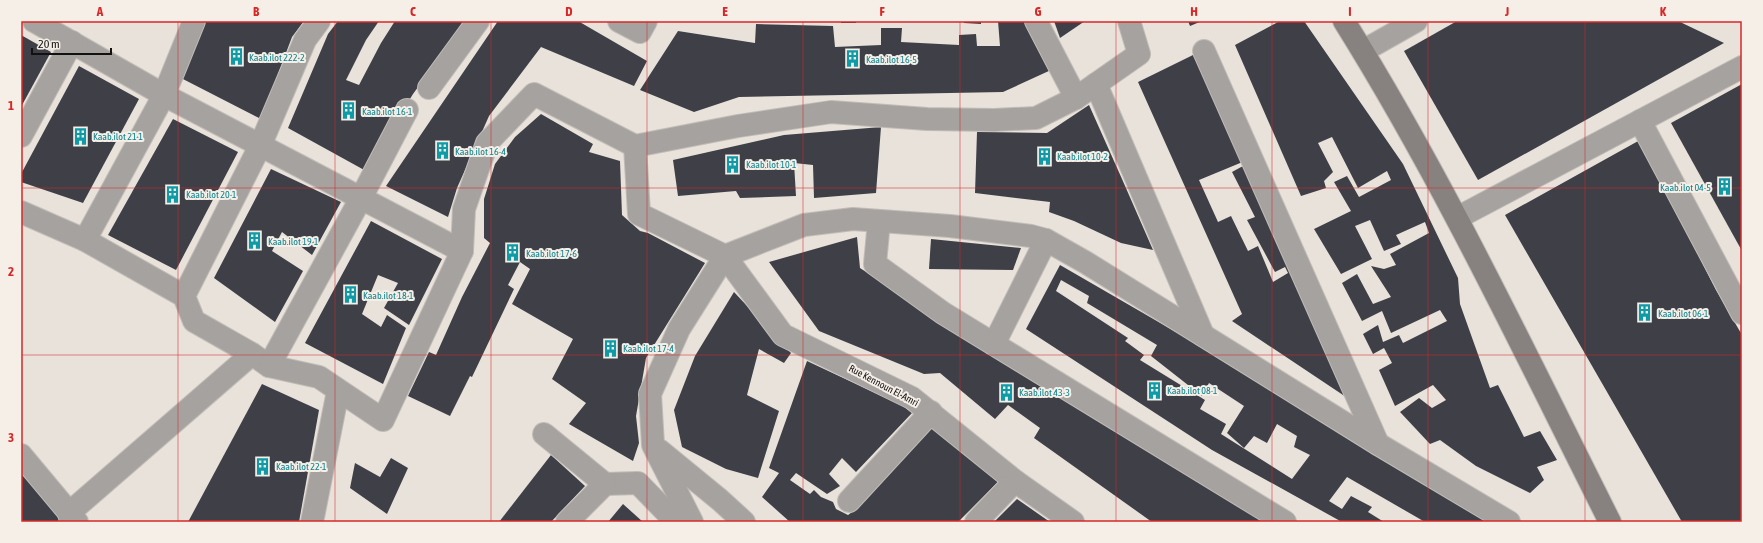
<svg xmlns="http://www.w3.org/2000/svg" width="1763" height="543" viewBox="0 0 1763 543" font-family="'Asap Condensed',sans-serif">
	<rect width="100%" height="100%" fill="#e8e2db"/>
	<!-- building -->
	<g fill="#3f4047" fill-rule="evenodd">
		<polygon points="204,21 304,21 292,37 261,119 179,77"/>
		<polygon points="338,21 379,21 366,40 346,80 359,85 381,43 395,21 466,21 413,94 366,171 288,128 328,34"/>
		<polygon points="498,21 578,21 647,61 634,86 541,47 489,116 457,188 448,217 386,186"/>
		<rect x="841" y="21" width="15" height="2"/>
		<polygon points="964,21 981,21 981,24 964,23"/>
		<polygon points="998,21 1026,21 1051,70 1003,92 739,97 694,112 640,90 678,31 755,43 756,24 833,26 835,47 881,45 881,28 902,28 901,42 959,45 959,35 976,34 977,46 1000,46"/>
		<polygon points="1054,21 1085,21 1060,38"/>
		<polygon points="1188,21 1202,21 1190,26"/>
		<polygon points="1280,21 1304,21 1403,164 1458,278 1460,304 1490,388 1498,385 1524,437 1540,431 1557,460 1537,467 1544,480 1530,493 1476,466 1440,440 1430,444 1400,412 1419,398 1432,408 1446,400 1433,385 1395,406 1379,370 1392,363 1384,348 1373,354 1363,334 1378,325 1383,342 1399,335 1403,343 1447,321 1440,310 1391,333 1382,311 1362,321 1342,283 1357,274 1373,304 1391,297 1371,266 1384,269 1396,265 1390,254 1429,233 1425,222 1396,235 1401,244 1384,251 1370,220 1355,226 1372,259 1341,274 1314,229 1351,211 1334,182 1347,176 1359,197 1391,180 1387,171 1358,188 1332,137 1318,143 1333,172 1324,181 1326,188 1301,196 1235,45"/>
		<polygon points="1457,21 1678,21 1724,43 1478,180 1404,51"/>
		<polygon points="21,35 51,52 21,107"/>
		<polygon points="1193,55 1245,161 1199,180 1218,222 1231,216 1248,251 1258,246 1273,282 1288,273 1285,267 1275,272 1247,220 1255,217 1232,172 1243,166 1346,397 1232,321 1242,314 1138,82"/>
		<polygon points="79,66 139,99 83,203 21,182 21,174"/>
		<polygon points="1742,84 1742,251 1671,123"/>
		<polygon points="1089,105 1122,179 1153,250 1121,243 1074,221 1049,212 1050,202 975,193 977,132 1047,133"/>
		<polygon points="541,114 593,144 589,152 620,161 622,215 640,231 648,233 705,263 646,358 636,416 639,443 633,461 569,424 586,403 552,379 573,339 512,304 530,269 520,262 508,285 514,289 472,377 470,376 450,416 408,396 429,352 436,355 462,297 490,243 484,238 484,199 495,164 515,137"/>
		<polygon points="173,119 238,152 176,270 108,235"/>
		<polygon points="881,127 876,193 814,198 813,165 794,163 796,196 740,198 736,191 678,196 673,160 784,135"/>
		<polygon points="1640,140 1716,290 1742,335 1742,522 1682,522 1505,215"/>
		<polygon points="271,169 341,202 312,255 282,232 272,251 303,271 275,322 214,278"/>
		<polygon points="371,221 442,259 409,325 384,308 398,283 378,275 362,314 381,327 387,315 406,328 383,384 305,343"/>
		<polygon points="857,237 860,268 1028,378 1264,522 1152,522 1034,438 1040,428 1008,405 995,419 940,373 924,374 819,331 769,262"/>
		<polygon points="931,239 1021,248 1013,270 929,269"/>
		<path d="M1060 265 1188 339 1488 522H1425L1347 477 1329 501 1342 509 1351 496 1372 507 1368 512 1384 522H1342L1212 450 1026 329ZM1061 280 1089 296 1087 303 1157 345 1151 356 1202 396 1209 383 1244 406 1227 433 1244 448 1254 436 1267 443 1277 424 1297 436 1294 447 1310 455 1292 479 1221 434 1226 424 1200 409 1205 400 1140 360 1144 355 1125 341 1128 338 1056 291Z"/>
		<polygon points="734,292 791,353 784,363 759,349 747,395 779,411 758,478 726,469 682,447 674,410 695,356"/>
		<polygon points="807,361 903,406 912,413 856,472 842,458 829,474 840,486 827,494 796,473 790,480 810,494 814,490 821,497 833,502 836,509 848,515 855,510 934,425 998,482 958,522 790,522 762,497 779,473 769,468"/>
		<polygon points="262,384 319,410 299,522 188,522"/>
		<polygon points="551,455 585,486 551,522 499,522"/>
		<polygon points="391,458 408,468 387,514 350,488 355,463 380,477"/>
		<polygon points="21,468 63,522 21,522"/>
		<polygon points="1017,499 1050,522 994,522"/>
		<polygon points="623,504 643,522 608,522"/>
	</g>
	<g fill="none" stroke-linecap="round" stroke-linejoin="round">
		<defs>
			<g id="street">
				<polyline points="34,21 164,95 462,251"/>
				<polyline points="619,21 640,32 646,21"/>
				<polyline points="1036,21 1076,98"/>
				<polyline points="1204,51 1378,444"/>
				<polyline points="1363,51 1416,21"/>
				<polyline points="1096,84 1203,335"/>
				<polyline points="429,88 478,21"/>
				<polyline points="1640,121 1742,313"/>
				<polyline points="21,136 72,42"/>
				<polyline points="635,146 738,126 831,112 927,119 994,120 1036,118 1076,98 1139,54 1129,21"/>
				<polyline points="21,212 85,240 184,296 194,321 252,354 269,366 319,377 383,420 462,251 464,209 487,143 534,94 635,146 639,214 725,256 783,335 912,398 1015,481 1073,522"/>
				<polyline points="1457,218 1742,67"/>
				<polyline points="879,221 875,264 943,313 1285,522"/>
				<polyline points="85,240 164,95 194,21"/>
				<polyline points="184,296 260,146 305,40 319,21"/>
				<polyline points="994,344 1046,240"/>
				<polyline points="269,366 361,198 407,110"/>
				<polyline points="544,434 605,484 638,483 676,522"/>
				<polyline points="659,450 720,500 744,522"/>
				<polyline points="21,455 77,522"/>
				<polyline points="849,501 931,412"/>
				<polyline points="71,522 69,513 252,354"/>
				<polyline points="312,522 338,391"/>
				<polyline points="567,522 605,484"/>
				<polyline points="692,522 653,445 650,394 679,329 725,256 804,225 853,219 950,226 1031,236 1046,240 1085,262 1378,444 1509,522"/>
				<polyline points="976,522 1015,481"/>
			</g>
			<path id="secondary" d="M1344 21C1444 181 1525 353 1610 522"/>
		</defs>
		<!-- street casing -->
		<use href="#street" stroke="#c2bcb6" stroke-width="24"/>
		<!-- secondary casing -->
		<use href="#secondary" stroke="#c2bcb6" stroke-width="24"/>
		<!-- street -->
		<use href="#street" stroke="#a5a2a0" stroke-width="22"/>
		<!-- secondary -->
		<use href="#secondary" stroke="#87827f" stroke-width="22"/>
	</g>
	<!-- grid -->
	<path fill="none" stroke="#d62828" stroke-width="1" stroke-opacity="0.55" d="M178 21V522M335 21V522M491 21V522M647 21V522M803 21V522M960 21V522M1116 21V522M1272 21V522M1428 21V522M1585 21V522M21 188H1742M21 355H1742"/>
	<!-- icons -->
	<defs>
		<symbol id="building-bare" viewBox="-9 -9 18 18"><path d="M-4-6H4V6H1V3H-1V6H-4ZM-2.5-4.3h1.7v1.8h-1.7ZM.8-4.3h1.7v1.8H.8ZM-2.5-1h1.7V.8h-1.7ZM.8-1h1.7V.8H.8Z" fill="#0f9aa8" stroke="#f5efe8" stroke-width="2.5" paint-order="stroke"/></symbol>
	</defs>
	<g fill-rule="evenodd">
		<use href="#building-bare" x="224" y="44" width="25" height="25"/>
		<use href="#building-bare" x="840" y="46" width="25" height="25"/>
		<use href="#building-bare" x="336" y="98" width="25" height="25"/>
		<use href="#building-bare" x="68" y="124" width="25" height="25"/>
		<use href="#building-bare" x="430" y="138" width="25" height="25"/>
		<use href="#building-bare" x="1032" y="144" width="25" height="25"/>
		<use href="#building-bare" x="720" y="152" width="25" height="25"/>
		<use href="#building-bare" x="1712" y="174" width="25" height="25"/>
		<use href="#building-bare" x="160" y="182" width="25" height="25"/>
		<use href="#building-bare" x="242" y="228" width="25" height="25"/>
		<use href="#building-bare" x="500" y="240" width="25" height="25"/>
		<use href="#building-bare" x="338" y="282" width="25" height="25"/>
		<use href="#building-bare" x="1632" y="300" width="25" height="25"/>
		<use href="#building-bare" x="598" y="336" width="25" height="25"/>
		<use href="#building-bare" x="1142" y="378" width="25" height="25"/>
		<use href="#building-bare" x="994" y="380" width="25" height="25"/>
		<use href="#building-bare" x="250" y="454" width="25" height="25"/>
	</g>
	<g text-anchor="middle" stroke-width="4" stroke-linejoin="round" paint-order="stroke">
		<!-- culture labels -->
		<g font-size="10" fill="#0d838f" stroke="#f5efe8" text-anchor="start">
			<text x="249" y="61">Kaab.ilot 222-2</text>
			<text x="866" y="63">Kaab.ilot 16-5</text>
			<text x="362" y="115">Kaab.ilot 16-1</text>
			<text x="93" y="140">Kaab.ilot 21-1</text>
			<text x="455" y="155">Kaab.ilot 16-4</text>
			<text x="1057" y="160">Kaab.ilot 10-2</text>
			<text x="746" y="168">Kaab.ilot 10-1</text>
			<text x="1711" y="191" text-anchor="end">Kaab.ilot 04-5</text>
			<text x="186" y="198">Kaab.ilot 20-1</text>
			<text x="268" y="245">Kaab.ilot 19-1</text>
			<text x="526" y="257">Kaab.ilot 17-6</text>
			<text x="363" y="299">Kaab.ilot 18-1</text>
			<text x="1658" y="317">Kaab.ilot 06-1</text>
			<text x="623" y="352">Kaab.ilot 17-4</text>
			<text x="1167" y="394">Kaab.ilot 08-1</text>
			<text x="1019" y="396">Kaab.ilot 43-3</text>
			<text x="276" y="470">Kaab.ilot 22-1</text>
		</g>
		<!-- street labels -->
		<g font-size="10" fill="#13110f" stroke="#f5efe8">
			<text transform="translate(884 385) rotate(28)" y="4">Rue Kennoun El-Amri</text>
		</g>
	</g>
	<!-- border -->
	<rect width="1763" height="543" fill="none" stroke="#f5efe8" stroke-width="44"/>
	<!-- scale -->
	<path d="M32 48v6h79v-6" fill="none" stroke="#13110f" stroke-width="2"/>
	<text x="38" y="48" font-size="12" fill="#13110f" stroke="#f5efe8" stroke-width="3" paint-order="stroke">20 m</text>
	<rect x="22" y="22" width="1719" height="499" fill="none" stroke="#d62828" stroke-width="1.5"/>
	<g font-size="13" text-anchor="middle" font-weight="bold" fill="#d62828">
		<text x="100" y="16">A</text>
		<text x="256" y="16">B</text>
		<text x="413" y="16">C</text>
		<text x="569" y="16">D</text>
		<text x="725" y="16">E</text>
		<text x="882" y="16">F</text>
		<text x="1038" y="16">G</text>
		<text x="1194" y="16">H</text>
		<text x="1350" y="16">I</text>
		<text x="1507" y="16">J</text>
		<text x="1663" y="16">K</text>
		<text x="11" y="110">1</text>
		<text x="11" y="276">2</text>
		<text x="11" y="442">3</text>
	</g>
</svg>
